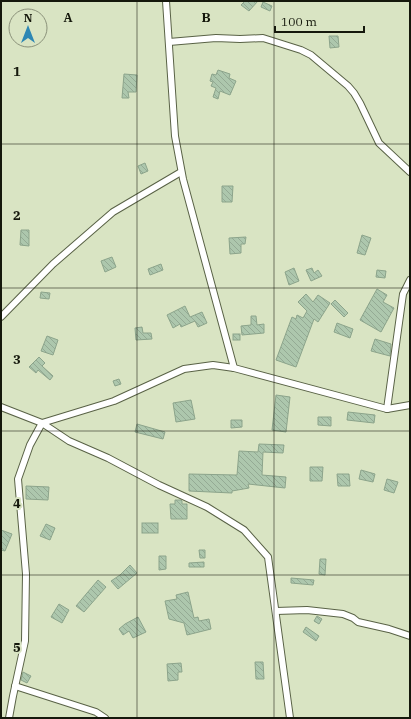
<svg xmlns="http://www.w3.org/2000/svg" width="411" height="719" viewBox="0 0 411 719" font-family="'IBM Plex Serif',serif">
	<defs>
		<pattern id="building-back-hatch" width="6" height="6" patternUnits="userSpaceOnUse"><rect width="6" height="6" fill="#adc7ad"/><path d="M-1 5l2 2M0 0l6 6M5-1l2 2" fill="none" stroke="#94aa94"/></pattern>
	</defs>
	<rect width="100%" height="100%" fill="#d9e4c3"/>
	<!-- building -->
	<g fill="url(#building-back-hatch)" stroke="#8ca48b">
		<polygon points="245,1 258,1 249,11 241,5"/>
		<polygon points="263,2 272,6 270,11 261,7"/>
		<polygon points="329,36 338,36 339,47 330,48"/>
		<polygon points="218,70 230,74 229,78 236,81 230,95 220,91 218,99 213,97 216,88 211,86 213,82 210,81 212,74 216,75"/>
		<polygon points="124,74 137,75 136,92 128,92 129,98 122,98"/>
		<polygon points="145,163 148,171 141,174 138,166"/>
		<polygon points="222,186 233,186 232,202 222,202"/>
		<polygon points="21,230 29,230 29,246 20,245"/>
		<polygon points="362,235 371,238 365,255 357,253"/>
		<polygon points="246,237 245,244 241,244 241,253 230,254 229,238"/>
		<polygon points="112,257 116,267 105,272 101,261"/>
		<polygon points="161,264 163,270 150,275 148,269"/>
		<polygon points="294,268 299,281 289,285 285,272"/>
		<polygon points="312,268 314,273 318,270 322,276 311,281 306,270"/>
		<polygon points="377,270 386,271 385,278 376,277"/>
		<polygon points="377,289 387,295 383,302 394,308 381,332 360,320"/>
		<polygon points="41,292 50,293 49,299 40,298"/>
		<polygon points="306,294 313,302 318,295 330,303 318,322 314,319 296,367 276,360 292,317 296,319 297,315 303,318 307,311 298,302"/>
		<polygon points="335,300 348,313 344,317 331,304"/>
		<polygon points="185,306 190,317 202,312 207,323 198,327 195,321 181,327 180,324 173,328 167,315"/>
		<polygon points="251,316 256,316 257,325 264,324 264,333 242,335 241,326 251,325"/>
		<polygon points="337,323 353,329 350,338 334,332"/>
		<polygon points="142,327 143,333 151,333 152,339 136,340 135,328"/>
		<rect x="233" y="334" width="7" height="6"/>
		<polygon points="47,336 58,340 53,355 41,351"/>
		<polygon points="375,339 391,344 390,356 371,351"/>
		<polygon points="39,357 45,363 42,366 53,376 50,380 38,370 36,373 29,367"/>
		<polygon points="119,379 121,384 115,386 113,381"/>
		<polygon points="276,395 290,397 286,432 272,430"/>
		<polygon points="191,400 195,419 176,422 173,403"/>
		<polygon points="348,412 375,415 374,423 347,420"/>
		<polygon points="318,417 331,417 331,426 318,425"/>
		<polygon points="231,420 242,420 242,427 231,428"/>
		<polygon points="137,424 165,432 163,439 135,432"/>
		<polygon points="259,444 284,445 283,453 263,452 262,475 286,477 285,488 248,484 249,488 232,491 232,493 189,491 189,474 237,475 239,451 258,452"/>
		<polygon points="310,467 323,467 322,481 310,481"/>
		<polygon points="361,470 375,474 373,482 359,479"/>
		<polygon points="337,474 349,474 350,486 338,486"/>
		<polygon points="387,479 398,482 394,493 384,490"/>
		<polygon points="26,486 49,487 48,500 26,499"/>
		<polygon points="175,500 181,500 182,501 182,504 187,504 187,519 171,519 170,504 175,504"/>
		<rect x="142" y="523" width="16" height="10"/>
		<polygon points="46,524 55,528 50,540 40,536"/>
		<polygon points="1,530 12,534 5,551 1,550"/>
		<polygon points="199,550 205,550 205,558 200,558"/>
		<polygon points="159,556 166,556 166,569 159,570"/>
		<polygon points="320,559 326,559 325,575 319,574"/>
		<polygon points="204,562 204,567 189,567 189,563"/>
		<polygon points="130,565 137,573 118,589 111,581 120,575"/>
		<polygon points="291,578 314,580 313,585 291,583"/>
		<polygon points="98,580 106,587 84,612 76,606"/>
		<polygon points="188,592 194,618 198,617 199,621 209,619 211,629 187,635 184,623 169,619 165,601 177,599 176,595"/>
		<polygon points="59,604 69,610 62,623 51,617"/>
		<polygon points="317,616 322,619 319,624 314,621"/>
		<polygon points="138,617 146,632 133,638 129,631 123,635 119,629 125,624"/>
		<polygon points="306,627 319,636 316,641 303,632"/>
		<polygon points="255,662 263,662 264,679 256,679"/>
		<polygon points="181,663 182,672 178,672 178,680 168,681 167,664"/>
		<polygon points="23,672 31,676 27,683 21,680"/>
	</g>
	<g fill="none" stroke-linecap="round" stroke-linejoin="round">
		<defs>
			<g id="minor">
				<polyline points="166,1 175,136 183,179 234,368"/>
				<polyline points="169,42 216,38 240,39 263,38 301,50 311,55 348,86 354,93 360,103 379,143 410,172"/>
				<polyline points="1,317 53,264 113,212 181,172"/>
				<polyline points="1,407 42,423 69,441 108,458 159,485 207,507 244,530 268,557 290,718"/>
				<polyline points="387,409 403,294 410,280"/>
				<polyline points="276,611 307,610 343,614 353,618 358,622 389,629 410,636"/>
				<polyline points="15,686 96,712 105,718"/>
				<polyline points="9,718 13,696 25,641 26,574 18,479 30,445 42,423 114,401 184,369 213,365 234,368 387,409 410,405"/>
			</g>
		</defs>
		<!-- minor casing -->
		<use href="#minor" stroke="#596246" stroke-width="8"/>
		<!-- minor -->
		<use href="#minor" stroke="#fff" stroke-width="6"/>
	</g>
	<!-- grid -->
	<path fill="none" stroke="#15180c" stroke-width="1" stroke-opacity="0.55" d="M137 1V718M274 1V718M1 144H410M1 288H410M1 431H410M1 575H410"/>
	<g font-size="13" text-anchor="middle" font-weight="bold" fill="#15180c" stroke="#d9e4c3" stroke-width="4" stroke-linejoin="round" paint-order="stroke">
		<text x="68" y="22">A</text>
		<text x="206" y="22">B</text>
		<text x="17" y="76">1</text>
		<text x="17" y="220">2</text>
		<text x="17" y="364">3</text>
		<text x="17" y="508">4</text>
		<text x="17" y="652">5</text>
	</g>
	<!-- border -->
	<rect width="411" height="719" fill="none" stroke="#15180c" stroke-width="4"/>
	<!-- north arrow -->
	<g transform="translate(28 28)"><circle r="19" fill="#d9e4c3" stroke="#8b927a"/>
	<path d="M0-3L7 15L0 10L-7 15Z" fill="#2d87b4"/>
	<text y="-6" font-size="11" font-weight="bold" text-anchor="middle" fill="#15180c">N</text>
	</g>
	<!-- scale -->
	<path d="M275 26v6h89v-6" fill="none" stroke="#15180c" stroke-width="2"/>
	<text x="281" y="26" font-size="12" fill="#15180c" stroke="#d9e4c3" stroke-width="3" paint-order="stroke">100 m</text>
</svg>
